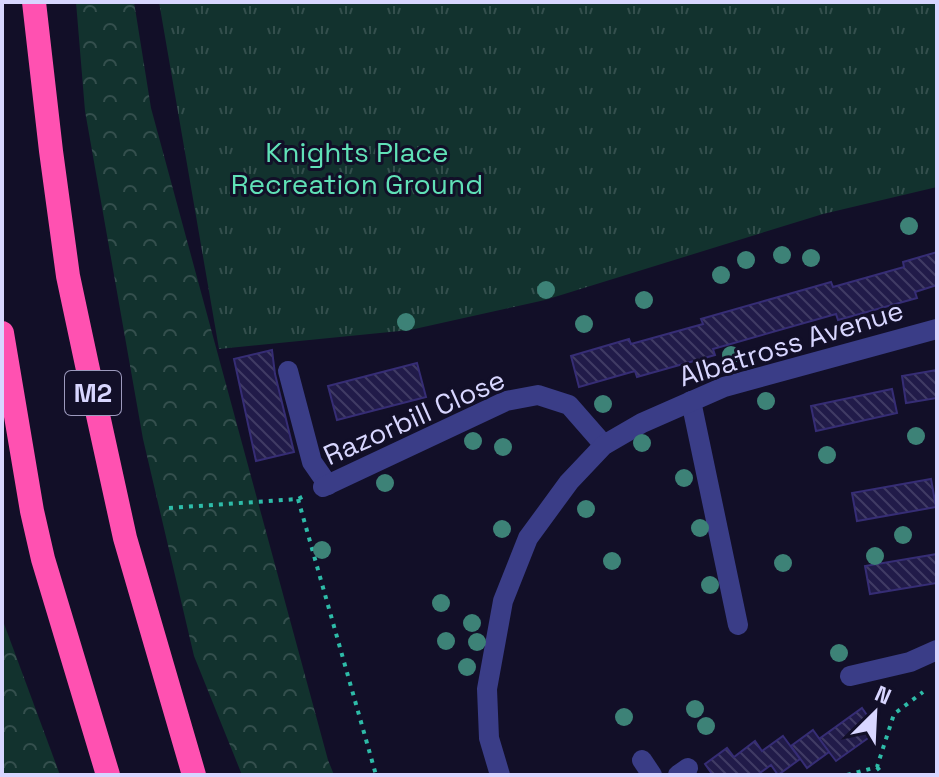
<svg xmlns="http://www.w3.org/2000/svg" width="939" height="777" viewBox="0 0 939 777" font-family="'Space Grotesk',sans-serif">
	<defs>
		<pattern id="forest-crowns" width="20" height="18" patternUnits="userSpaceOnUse" patternTransform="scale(2)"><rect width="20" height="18" fill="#12322e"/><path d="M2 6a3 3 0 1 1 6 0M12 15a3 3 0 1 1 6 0" fill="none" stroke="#344f4d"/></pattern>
		<pattern id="park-tufts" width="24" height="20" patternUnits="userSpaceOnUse" patternTransform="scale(2)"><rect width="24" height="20" fill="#12322e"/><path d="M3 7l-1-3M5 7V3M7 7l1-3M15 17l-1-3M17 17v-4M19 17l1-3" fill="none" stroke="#344f4d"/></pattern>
		<pattern id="building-back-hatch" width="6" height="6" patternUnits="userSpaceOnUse" patternTransform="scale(2)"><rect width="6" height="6" fill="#211b49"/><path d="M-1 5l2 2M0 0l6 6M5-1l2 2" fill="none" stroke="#403b64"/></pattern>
	</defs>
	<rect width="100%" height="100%" fill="#120f28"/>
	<!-- forest -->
	<g fill="url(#forest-crowns)">
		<polygon points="76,2 134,2 151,108 328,760 334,775 242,775 194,656 143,439 85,111"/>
		<polygon points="2,621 3,621 60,775 2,775"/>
	</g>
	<!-- park -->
	<polygon fill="url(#park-tufts)" points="159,2 937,2 937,187 823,214 545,300 410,330 219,349"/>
	<!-- building -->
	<g fill="url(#building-back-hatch)" stroke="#362d75" stroke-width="2">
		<polygon points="937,252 937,285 915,292 917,298 838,320 836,314 713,349 715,355 637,377 635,371 579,387 571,356 629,339 631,344 703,324 701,319 831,282 833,287 904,267 903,262"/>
		<polygon points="272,350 275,374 294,452 256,461 234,359"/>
		<polygon points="417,363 426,397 337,420 328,386"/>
		<polygon points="937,370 937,398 906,403 902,376"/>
		<polygon points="892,389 897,413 816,431 811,406"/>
		<polygon points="931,479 936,507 857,521 852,493"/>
		<polygon points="937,554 937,583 870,594 865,566"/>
		<polygon points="862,708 878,731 836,761 819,739"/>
		<polygon points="813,730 829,752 807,768 791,746"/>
		<polygon points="783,736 800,759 778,775 771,765 757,775 710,775 712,774 705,764 727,748 734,757 755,741 762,751"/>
	</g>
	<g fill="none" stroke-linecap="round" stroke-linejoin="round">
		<!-- path -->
		<g stroke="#2ebba8" stroke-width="4" stroke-dasharray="4 6" stroke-linecap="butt">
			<polyline points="298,499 376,775"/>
			<polyline points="169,508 298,499 306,495"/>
			<polyline points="877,767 883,775"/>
			<polyline points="847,775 877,767 894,714 923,692"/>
		</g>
		<!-- minor -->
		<g stroke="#3a3d87" stroke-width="20">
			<polyline points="288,371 312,462 328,485"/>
			<polyline points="691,401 738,625"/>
			<polyline points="323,487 506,401 538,395 569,405 604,445"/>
			<polyline points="850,676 910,662 937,650"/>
			<polyline points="642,760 652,775"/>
			<polyline points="500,775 489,738 487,689 503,601 528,538 569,482 604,445 642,423 724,387 937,329"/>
			<polyline points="678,775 688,768"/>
		</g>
		<!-- highway -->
		<g stroke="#ff51b1" stroke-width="24">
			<polyline points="34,2 51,151 68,276 87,365 125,538 194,775"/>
			<polyline points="2,333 32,511 43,559 108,775"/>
		</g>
	</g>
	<!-- trees -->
	<g fill="#3d8277">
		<circle cx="909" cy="226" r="9"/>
		<circle cx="782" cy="255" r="9"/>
		<circle cx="811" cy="258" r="9"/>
		<circle cx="746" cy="260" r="9"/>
		<circle cx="721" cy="275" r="9"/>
		<circle cx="546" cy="290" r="9"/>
		<circle cx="644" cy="300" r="9"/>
		<circle cx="406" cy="322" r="9"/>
		<circle cx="584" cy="324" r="9"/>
		<circle cx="731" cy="355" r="9"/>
		<circle cx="766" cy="401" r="9"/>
		<circle cx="603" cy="404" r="9"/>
		<circle cx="916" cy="436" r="9"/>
		<circle cx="473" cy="441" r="9"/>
		<circle cx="642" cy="443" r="9"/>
		<circle cx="503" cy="447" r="9"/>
		<circle cx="827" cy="455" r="9"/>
		<circle cx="684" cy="478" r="9"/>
		<circle cx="385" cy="483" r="9"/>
		<circle cx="586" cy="509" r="9"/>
		<circle cx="700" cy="528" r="9"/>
		<circle cx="502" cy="529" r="9"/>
		<circle cx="903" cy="535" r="9"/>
		<circle cx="322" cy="550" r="9"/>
		<circle cx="875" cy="556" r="9"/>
		<circle cx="612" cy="561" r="9"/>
		<circle cx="783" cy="563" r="9"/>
		<circle cx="710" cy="585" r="9"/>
		<circle cx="441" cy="603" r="9"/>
		<circle cx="472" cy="623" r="9"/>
		<circle cx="446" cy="641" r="9"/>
		<circle cx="477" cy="642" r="9"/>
		<circle cx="839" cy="653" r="9"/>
		<circle cx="467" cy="667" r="9"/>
		<circle cx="695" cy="709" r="9"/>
		<circle cx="624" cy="717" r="9"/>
		<circle cx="706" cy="726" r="9"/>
	</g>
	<g text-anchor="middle" stroke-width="6" stroke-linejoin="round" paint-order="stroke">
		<!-- shield labels -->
		<rect fill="#120f28" stroke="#9d9abe" stroke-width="2" x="65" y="371" width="56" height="44" rx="6"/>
		<g font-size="26" font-weight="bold" fill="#d8d6ff">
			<text x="93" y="402">M2</text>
		</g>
		<!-- park labels -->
		<g font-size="28" fill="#60e1b7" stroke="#120f28">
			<text x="357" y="162">Knights Place<tspan x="357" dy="32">Recreation Ground</tspan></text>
		</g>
		<!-- street labels -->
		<g font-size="28" fill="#d8d6ff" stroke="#120f28">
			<text transform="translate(791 343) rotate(-17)" y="10">Albatross Avenue</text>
			<text transform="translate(414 417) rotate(-24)" y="10">Razorbill Close</text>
		</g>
	</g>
	<!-- border -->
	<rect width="939" height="777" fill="none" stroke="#d8d6ff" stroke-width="8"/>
	<!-- north arrow -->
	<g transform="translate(875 713) rotate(24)" stroke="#120f28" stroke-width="6" paint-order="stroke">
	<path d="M0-6L14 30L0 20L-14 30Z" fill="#d8d6ff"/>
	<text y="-12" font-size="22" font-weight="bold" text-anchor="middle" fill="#d8d6ff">N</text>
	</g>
</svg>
